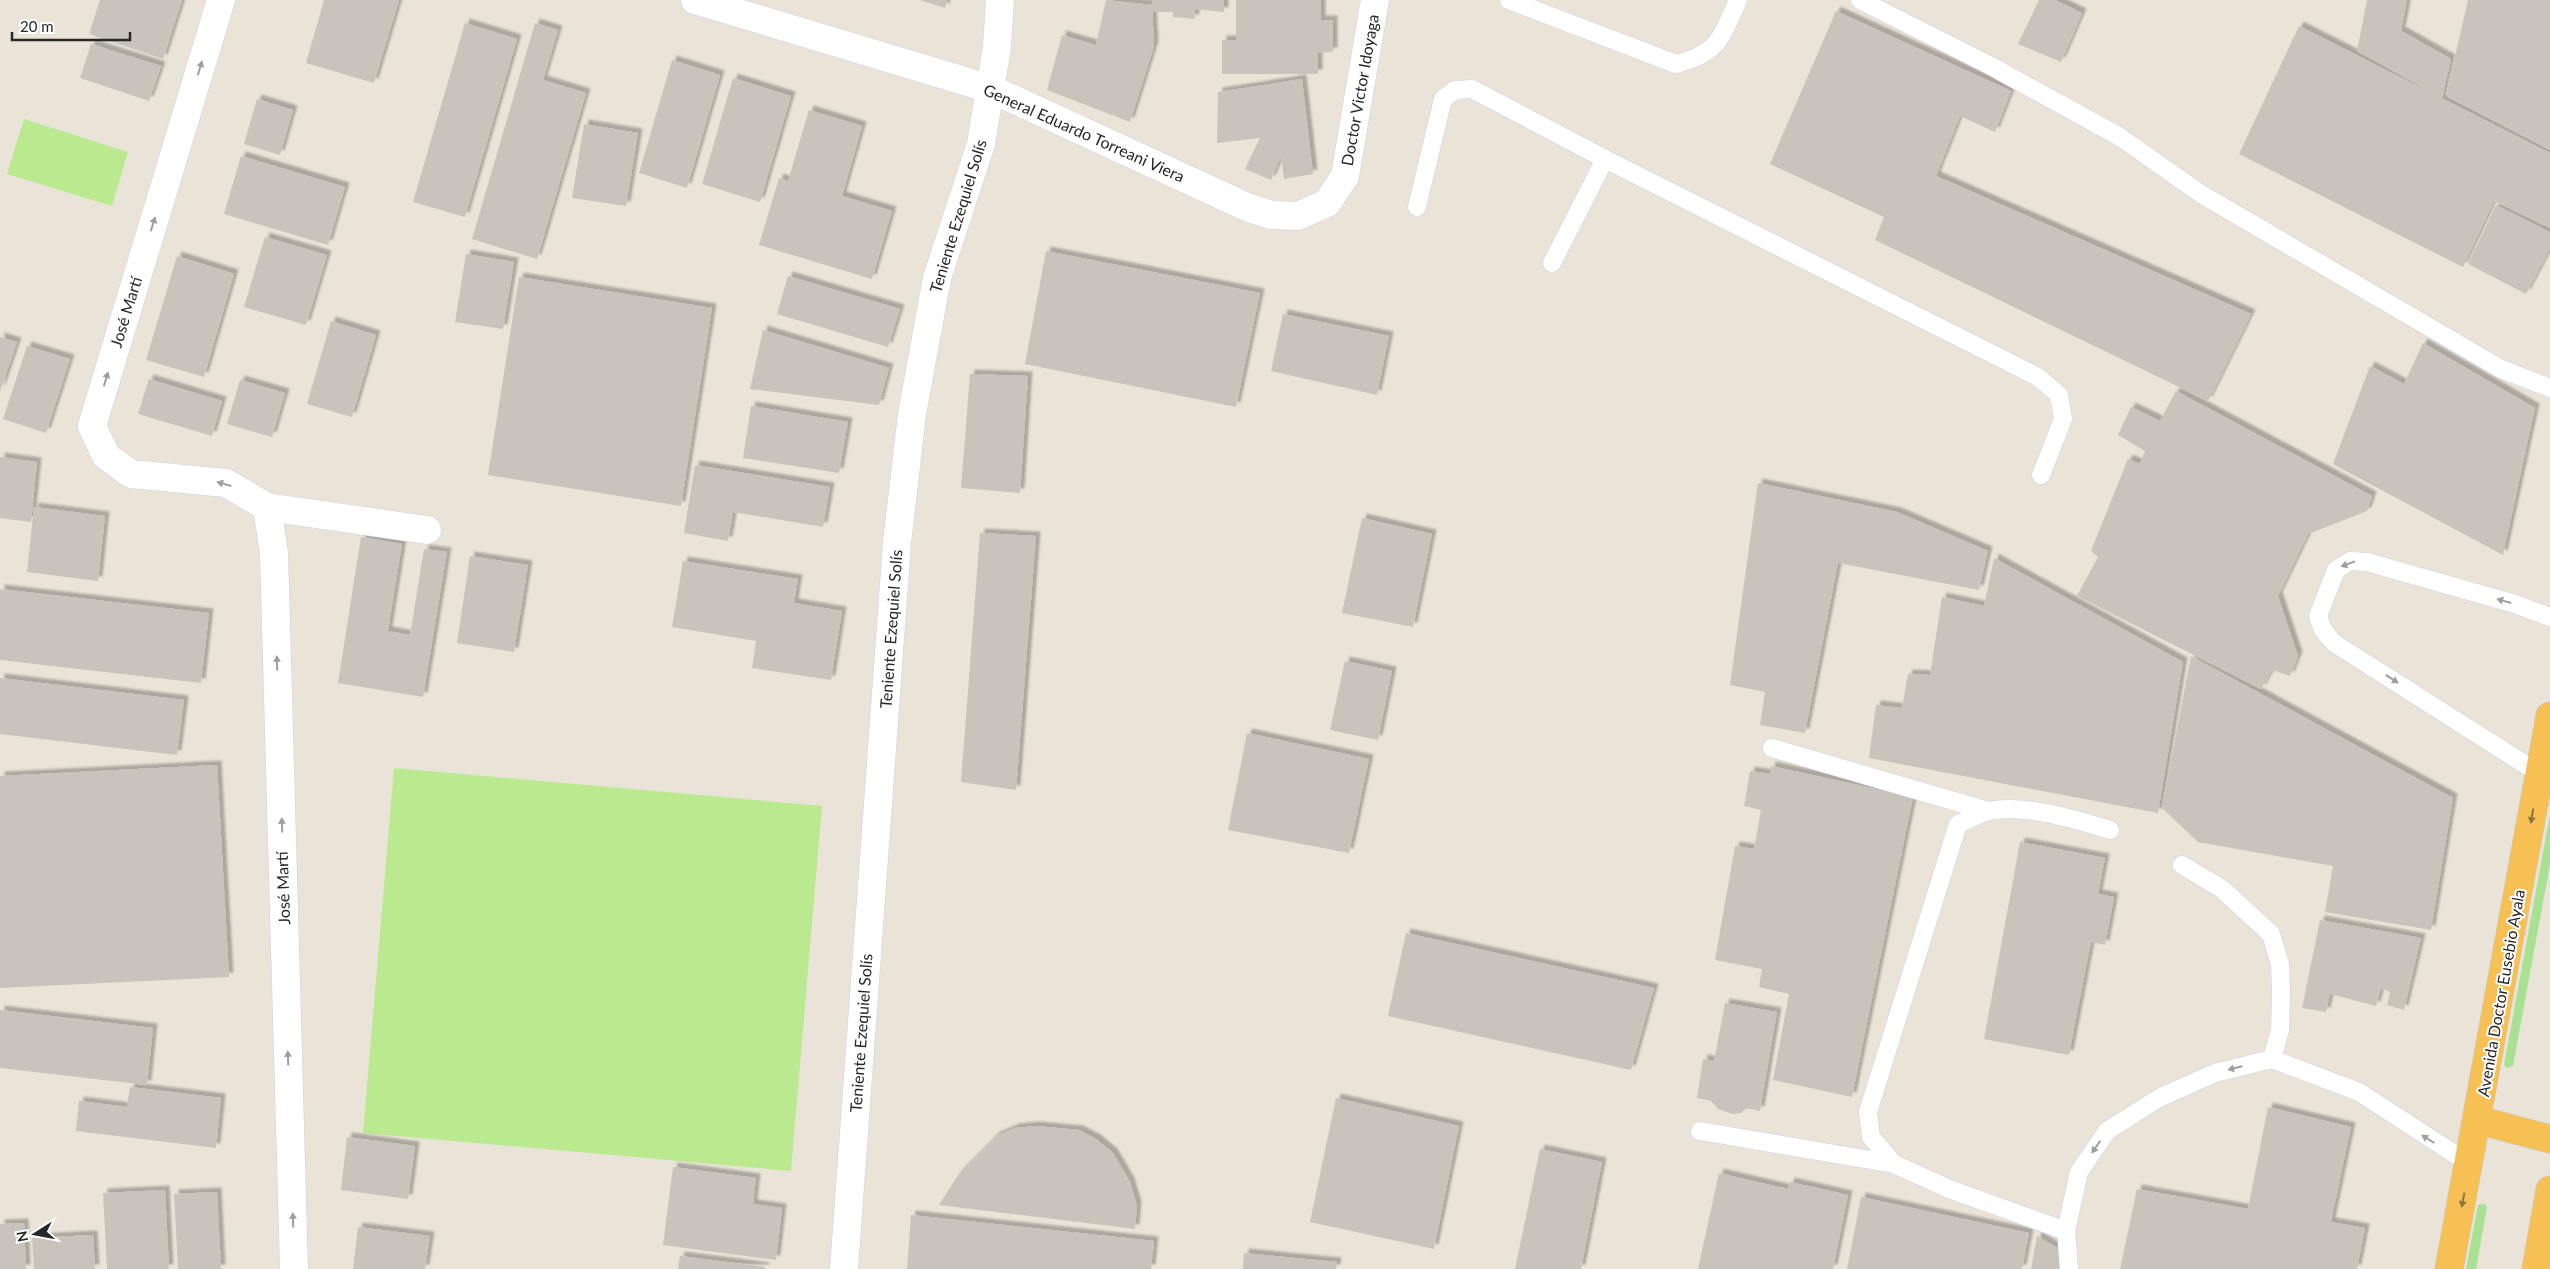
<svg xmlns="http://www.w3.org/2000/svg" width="2550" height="1269" viewBox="0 0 2550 1269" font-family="Lato,sans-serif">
	<defs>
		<filter id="shadow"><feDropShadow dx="4.5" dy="-4.5" stdDeviation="1" flood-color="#0004"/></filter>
	</defs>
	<rect width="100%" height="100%" fill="#eae4d8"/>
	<!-- green -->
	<g fill="#a8e194">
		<polygon points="2550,814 2550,864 2513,1066 2507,1068 2504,1065"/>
		<polygon points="2484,1204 2487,1207 2476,1269 2466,1269 2478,1205"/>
	</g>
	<!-- pitch -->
	<g fill="#bbe98f">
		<polygon points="24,119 128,152 112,206 7,174"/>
		<polygon points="394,768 822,806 791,1171 363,1133"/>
	</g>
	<!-- building -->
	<g fill="#c8c3bb" filter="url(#shadow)">
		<polygon points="100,0 182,0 163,59 89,34"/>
		<polygon points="324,0 399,0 374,83 306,63"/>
		<polygon points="920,0 947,0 945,8"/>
		<polygon points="1106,0 1152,5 1154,46 1130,122 1047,90 1062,35 1096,45"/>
		<polygon points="1153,0 1224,0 1224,12 1195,9 1195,19 1173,17 1173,12 1152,12"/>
		<polygon points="1236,0 1321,0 1321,20 1333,20 1333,52 1318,53 1318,74 1222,74 1222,40 1236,40"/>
		<polygon points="2039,0 2055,0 2082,13 2061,62 2018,44"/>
		<polygon points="2367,0 2407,0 2401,31 2451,59 2442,98 2357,51"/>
		<polygon points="2468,0 2550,0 2550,150 2446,96"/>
		<polygon points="1836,11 2011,91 1995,132 1960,116 1936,176 2251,314 2208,401 1875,240 1884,217 1770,164"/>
		<polygon points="465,23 517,39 465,217 413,202"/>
		<polygon points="535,23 558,30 543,80 586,93 537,259 472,239"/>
		<polygon points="2299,26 2550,153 2550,228 2494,201 2463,267 2239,154"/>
		<polygon points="91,44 161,66 149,101 80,78"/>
		<polygon points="672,60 720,75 687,188 639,173"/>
		<polygon points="733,78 791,96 760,202 702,184"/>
		<polygon points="1302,79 1313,174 1284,179 1281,156 1271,180 1245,169 1260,138 1217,143 1218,92"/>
		<polygon points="257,99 293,110 280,155 244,144"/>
		<polygon points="809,110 862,126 842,196 892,211 872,279 759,245 779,178 788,181"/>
		<polygon points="584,124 638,133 626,206 572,198"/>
		<polygon points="241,156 345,187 328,245 224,214"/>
		<polygon points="2496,205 2550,232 2550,248 2526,294 2468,264"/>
		<polygon points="265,237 327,255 306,325 244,307"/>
		<polygon points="1046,251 1260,293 1236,407 1025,364"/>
		<polygon points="466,254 514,262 503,329 455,322"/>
		<polygon points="177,256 234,274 204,377 146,360"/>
		<polygon points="788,276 900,309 888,347 777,314"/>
		<polygon points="519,277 712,308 681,506 488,475"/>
		<polygon points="1283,314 1389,336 1377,395 1271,371"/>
		<polygon points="331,321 376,335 352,417 307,404"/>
		<polygon points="763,330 889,368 879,405 750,389"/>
		<polygon points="0,337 17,342 0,392"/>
		<polygon points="2423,343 2535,408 2503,555 2333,464 2370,366 2404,384"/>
		<polygon points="27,346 70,359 46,433 3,419"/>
		<polygon points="970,374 1028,376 1020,493 961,488"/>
		<polygon points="149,379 222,401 212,436 138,414"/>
		<polygon points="240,380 285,393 272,437 227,424"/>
		<polygon points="2176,391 2372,496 2367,511 2308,534 2278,596 2298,656 2290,676 2272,670 2261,689 2077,596 2098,557 2091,551 2128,459 2140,464 2145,451 2118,435 2131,407 2160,421"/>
		<polygon points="751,406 848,422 839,473 743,458"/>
		<polygon points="0,457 37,462 31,522 0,518"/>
		<polygon points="695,465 830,487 823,527 733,512 728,541 684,533"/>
		<polygon points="1758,483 1897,512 1988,551 1979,590 1838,563 1805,733 1760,725 1765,692 1730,685"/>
		<polygon points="34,507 105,516 98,581 27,572"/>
		<polygon points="1362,518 1432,534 1413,627 1342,613"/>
		<polygon points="980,533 1036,536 1016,790 961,782"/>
		<polygon points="361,537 402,544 388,631 410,635 424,549 447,552 423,697 338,683"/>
		<polygon points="470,556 528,565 514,652 457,643"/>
		<polygon points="1994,558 2183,662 2158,813 1869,758 1876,705 1902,708 1908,674 1930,675 1942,597 1984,606"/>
		<polygon points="683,561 798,579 794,603 842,611 831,680 752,668 756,641 672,627"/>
		<polygon points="0,589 209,613 201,683 0,660"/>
		<polygon points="2191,656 2453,798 2431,930 2325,912 2333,866 2198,842 2162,808"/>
		<polygon points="1345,661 1392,671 1378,740 1330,730"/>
		<polygon points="0,678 184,700 177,755 0,734"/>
		<polygon points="1247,733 1369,759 1349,853 1228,830"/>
		<polygon points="217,765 229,977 0,988 0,776"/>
		<polygon points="1771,766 1913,797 1852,1097 1773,1080 1789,994 1759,987 1762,969 1715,960 1735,846 1754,849 1761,810 1744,806 1750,771 1770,774"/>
		<polygon points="2020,842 2105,858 2098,894 2114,897 2105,945 2091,942 2069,1055 1984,1039"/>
		<polygon points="2320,920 2421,938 2404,1010 2387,1005 2390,992 2381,988 2376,1006 2330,994 2326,1012 2302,1008"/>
		<polygon points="1406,933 1654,988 1631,1070 1388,1016"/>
		<polygon points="1725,1003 1777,1012 1760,1111 1746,1108 1741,1113 1733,1114 1718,1109 1711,1101 1697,1098 1703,1059 1714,1061"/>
		<polygon points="0,1010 153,1028 147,1085 0,1068"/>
		<polygon points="130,1087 221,1098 216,1148 76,1131 79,1101 127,1107"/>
		<polygon points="1336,1098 1459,1126 1434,1249 1310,1222"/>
		<polygon points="2268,1107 2351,1127 2331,1222 2365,1228 2357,1269 2120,1269 2137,1189 2248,1209"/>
		<polygon points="1035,1126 1079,1130 1096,1139 1113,1153 1130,1182 1137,1206 1135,1229 939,1205 961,1171 996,1136 1015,1128"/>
		<polygon points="347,1137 415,1146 408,1199 341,1190"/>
		<polygon points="1540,1149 1602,1162 1581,1269 1515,1269"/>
		<polygon points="673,1167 756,1178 753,1204 782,1208 776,1260 663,1245"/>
		<polygon points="1719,1173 1788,1189 1790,1182 1848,1195 1833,1269 1698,1269"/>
		<polygon points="165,1190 169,1269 107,1269 103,1193"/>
		<polygon points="217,1192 221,1269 178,1269 174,1194"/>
		<polygon points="1861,1197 2029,1233 2022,1269 1847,1269"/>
		<polygon points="911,1215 1154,1241 1151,1269 907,1269"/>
		<polygon points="24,1223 26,1269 0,1269 0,1224"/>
		<polygon points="358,1227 430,1236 425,1269 353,1269"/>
		<polygon points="93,1235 95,1269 34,1269 32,1238"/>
		<polygon points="2037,1236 2059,1249 2061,1269 2031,1269"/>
		<polygon points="1244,1253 1337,1262 1336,1269 1243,1269"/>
		<polygon points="680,1256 765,1267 765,1269 678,1269"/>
	</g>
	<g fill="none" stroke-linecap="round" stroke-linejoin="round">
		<defs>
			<g id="service">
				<path d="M1509 0 1676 64C1719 53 1721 38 1738 0"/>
				<polyline points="1860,0 1991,66 2120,137 2201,194 2501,369 2550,388"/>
				<polyline points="1417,207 1443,99 1455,90 1472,89 1605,159 2038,377 2059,395 2063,419 2041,475"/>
				<polyline points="1552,263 1605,159"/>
				<polyline points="1772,748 1988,811"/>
				<polyline points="2540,774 2334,643 2323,630 2318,616 2336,570 2350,561 2367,562 2515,604 2550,617"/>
				<polyline points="2182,865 2222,889 2271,934 2280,964 2281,994 2280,1030 2272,1059"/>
				<polyline points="1700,1131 1894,1164"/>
				<path d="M2066 1231 1949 1189 1894 1164 1871 1137 1868 1112 1958 824C1967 820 1977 815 1986 812 2017 802 2079 820 2110 830"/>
				<polyline points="2069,1269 2066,1231 2079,1172 2107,1131 2159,1098 2215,1073 2272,1059 2359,1092 2470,1164"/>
			</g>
			<g id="minor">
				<polyline points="695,0 991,89 1249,208 1272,215 1298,216 1327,203 1345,176 1375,0"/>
				<polyline points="267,507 427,530"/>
				<polyline points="844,1269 897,543 912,414 937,278 981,144 997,47 1000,0"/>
			</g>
			<polyline id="tertiary" points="221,0 92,426 106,456 131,474 226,483 267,507 274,553 294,1269"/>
			<g id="trunk">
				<polyline points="2478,1120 2550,1139"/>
				<polyline points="2449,1269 2550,716"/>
				<polyline points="2536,1269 2550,1190"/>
			</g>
		</defs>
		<!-- service casing -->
		<use href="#service" stroke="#ced0e0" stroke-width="19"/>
		<!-- minor casing -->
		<use href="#minor" stroke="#ced0e0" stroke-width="29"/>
		<!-- tertiary casing -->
		<use href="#tertiary" stroke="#ced0e0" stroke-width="29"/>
		<!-- trunk casing -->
		<use href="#trunk" stroke="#c7c7c7" stroke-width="29"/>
		<!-- service -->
		<use href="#service" stroke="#fff" stroke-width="18"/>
		<!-- minor -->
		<use href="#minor" stroke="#fff" stroke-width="28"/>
		<!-- tertiary -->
		<use href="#tertiary" stroke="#fff" stroke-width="28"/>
		<!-- trunk -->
		<use href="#trunk" stroke="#f6c054" stroke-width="28"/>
	</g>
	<!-- one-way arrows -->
	<defs><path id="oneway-solid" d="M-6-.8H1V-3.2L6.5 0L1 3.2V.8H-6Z" transform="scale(1.25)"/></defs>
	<g fill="#9e9e9e">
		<use href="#oneway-solid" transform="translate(200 68) rotate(-73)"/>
		<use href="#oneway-solid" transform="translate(153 224) rotate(-73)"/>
		<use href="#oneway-solid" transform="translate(106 379) rotate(-73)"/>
		<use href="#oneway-solid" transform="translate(224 484) rotate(-164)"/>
		<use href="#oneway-solid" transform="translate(2348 564) rotate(160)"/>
		<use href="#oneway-solid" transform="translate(2504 601) rotate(-164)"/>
		<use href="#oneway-solid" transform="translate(277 663) rotate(-92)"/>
		<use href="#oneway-solid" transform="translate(2392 679) rotate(33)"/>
		<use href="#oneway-solid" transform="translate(282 825) rotate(-92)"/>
		<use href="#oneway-solid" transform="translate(288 1058) rotate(-92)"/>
		<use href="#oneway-solid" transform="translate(2235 1068) rotate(166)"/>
		<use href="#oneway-solid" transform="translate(2428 1139) rotate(-148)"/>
		<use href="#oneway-solid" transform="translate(2096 1147) rotate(125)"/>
		<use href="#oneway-solid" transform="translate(293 1220) rotate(-92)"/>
	</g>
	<g fill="#8e743e">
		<use href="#oneway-solid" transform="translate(2532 816) rotate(100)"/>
		<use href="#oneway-solid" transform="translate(2463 1200) rotate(101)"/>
	</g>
	<g text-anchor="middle" stroke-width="4" stroke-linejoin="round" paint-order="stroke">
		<!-- street labels -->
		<g font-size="16" fill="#272727" stroke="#fff">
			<text transform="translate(1360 90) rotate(-80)" y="6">Doctor Victor Idoyaga</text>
			<text transform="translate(1084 133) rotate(24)" y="6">General Eduardo Torreani Viera</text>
			<text transform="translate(958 216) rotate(-73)" y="6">Teniente Ezequiel Solís</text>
			<text transform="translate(126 312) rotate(-73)" y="6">José Martí</text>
			<text transform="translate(891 629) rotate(-86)" y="6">Teniente Ezequiel Solís</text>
			<text transform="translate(283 888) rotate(-92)" y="6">José Martí</text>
			<text transform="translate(2501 993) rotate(-80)" y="6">Avenida Doctor Eusebio Ayala</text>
			<text transform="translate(861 1033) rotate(-86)" y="6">Teniente Ezequiel Solís</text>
		</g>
	</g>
	<!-- north arrow -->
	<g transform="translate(35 1234) rotate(259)" stroke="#ffffff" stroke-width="4" paint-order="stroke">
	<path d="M0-4L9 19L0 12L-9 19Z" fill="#272727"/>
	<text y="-8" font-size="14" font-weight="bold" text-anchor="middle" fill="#272727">N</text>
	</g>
	<!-- scale -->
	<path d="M12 32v8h118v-8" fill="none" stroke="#272727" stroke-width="2.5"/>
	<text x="20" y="32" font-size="15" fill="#272727" stroke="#ffffff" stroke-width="4" paint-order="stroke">20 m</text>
</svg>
